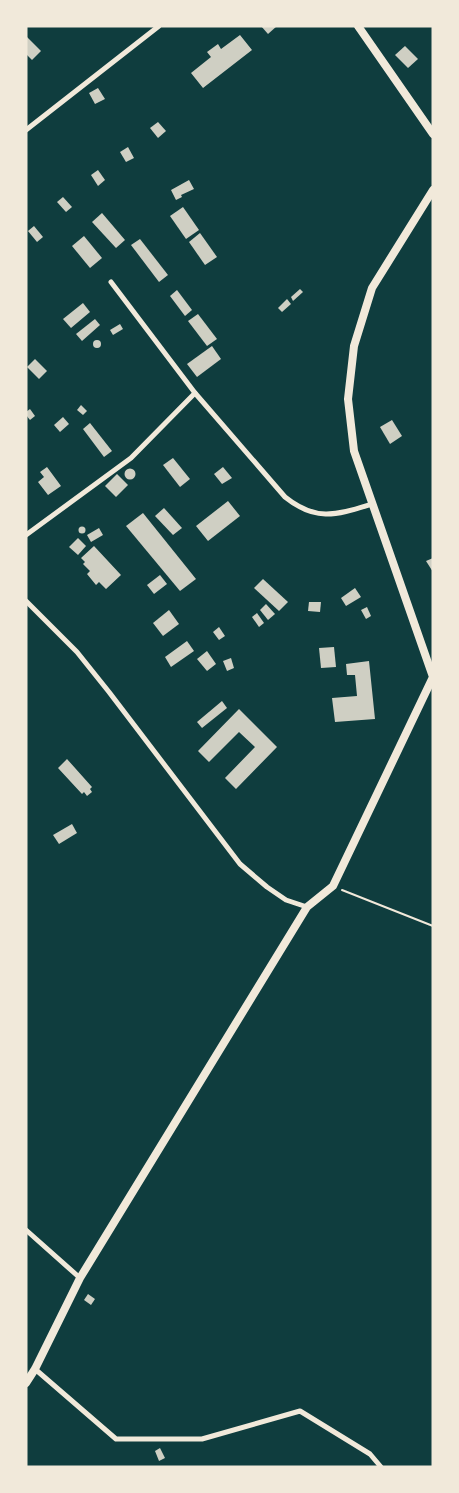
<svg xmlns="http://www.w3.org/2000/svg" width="459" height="1493" viewBox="0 0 459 1493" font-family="Arial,sans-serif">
	<rect width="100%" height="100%" fill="#0f3d3e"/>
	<!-- building -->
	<g fill="#cfcfc3">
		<polygon points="261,26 277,26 268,34"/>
		<polygon points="240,35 252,50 203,88 191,73 211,57 207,52 218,44 221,49"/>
		<polygon points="26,36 41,51 32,60 26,54"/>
		<polygon points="405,46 418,59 408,68 395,55"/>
		<polygon points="98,88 105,99 95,104 89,93"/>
		<polygon points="158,122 166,131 158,138 150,128"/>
		<polygon points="128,147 134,158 126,162 120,152"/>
		<polygon points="98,170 105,180 98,186 91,175"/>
		<polygon points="189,180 194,189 181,195 182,197 176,200 171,190"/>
		<polygon points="63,197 72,207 66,212 57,202"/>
		<polygon points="183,207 199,230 186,239 170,216"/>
		<polygon points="102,213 125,240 116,248 92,222"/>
		<polygon points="34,226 43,237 37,242 28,231"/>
		<polygon points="200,233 217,257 205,265 189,242"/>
		<polygon points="84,236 102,258 90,268 72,246"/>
		<polygon points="140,239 168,275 159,282 131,245"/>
		<polygon points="300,289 303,292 293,301 291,297"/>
		<polygon points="177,290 192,310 185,316 170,296"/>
		<polygon points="287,299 291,304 282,312 278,308"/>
		<polygon points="83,303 90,312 71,328 63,319"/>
		<polygon points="198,314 217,339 207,346 188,321"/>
		<polygon points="95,319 100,325 82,341 76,334"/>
		<polygon points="120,324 123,329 113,335 110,330"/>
		<circle cx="97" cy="344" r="4"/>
		<polygon points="212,346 221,359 197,377 187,364"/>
		<polygon points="35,359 47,371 39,379 27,367"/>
		<polygon points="81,405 87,411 83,415 77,410"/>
		<polygon points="30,409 35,416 30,420 26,415 26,412"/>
		<polygon points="63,417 69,424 60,432 54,425"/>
		<polygon points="392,420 402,436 390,444 380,427"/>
		<polygon points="90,423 112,451 104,457 83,429"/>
		<polygon points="173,458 190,479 180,487 163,465"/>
		<polygon points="47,467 61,486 48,495 38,482 44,477 40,472"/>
		<polygon points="223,467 232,478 222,484 214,474"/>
		<circle cx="130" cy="474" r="5.5"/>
		<polygon points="117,474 128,485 116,497 105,486"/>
		<polygon points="228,501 240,516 208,541 196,526"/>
		<polygon points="164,508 182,528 173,535 155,516"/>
		<polygon points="143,513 196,579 180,591 126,526"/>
		<circle cx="82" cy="530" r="3.5"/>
		<polygon points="99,528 103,535 91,542 87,535"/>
		<polygon points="78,538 86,546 78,555 69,547"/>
		<polygon points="94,546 121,575 106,589 99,582 96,585 87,574 90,571 83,564 85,562 81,558"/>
		<polygon points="433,558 433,572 426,561"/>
		<polygon points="160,575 167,584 154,594 147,585"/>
		<polygon points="263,579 288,602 279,611 254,588"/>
		<polygon points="355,588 361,597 346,606 341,598"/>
		<polygon points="309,602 321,602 320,612 308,611"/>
		<polygon points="266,604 275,614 268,620 260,610"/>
		<polygon points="367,607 371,616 366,619 361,610"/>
		<polygon points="169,610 179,624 163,636 153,623"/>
		<polygon points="257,613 264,623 259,627 252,617"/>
		<polygon points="219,627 225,636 219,640 213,632"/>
		<polygon points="187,641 194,651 171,667 165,657"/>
		<polygon points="334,647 336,667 321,668 319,648"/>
		<polygon points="207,651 216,664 207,671 197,659"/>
		<polygon points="231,658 234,668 227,671 223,661"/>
		<polygon points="369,661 375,719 335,722 332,698 357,696 355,675 347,675 346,664"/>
		<polygon points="222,701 227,708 202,728 197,722"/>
		<polygon points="239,709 277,747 236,789 225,778 255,747 239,732 209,762 198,751"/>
		<polygon points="67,759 92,787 90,789 92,792 87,796 84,792 82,794 58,768"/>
		<polygon points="72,824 77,833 59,844 53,835"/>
		<polygon points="88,1294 95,1299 91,1305 84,1300"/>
		<polygon points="160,1448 165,1458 159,1461 155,1451"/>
	</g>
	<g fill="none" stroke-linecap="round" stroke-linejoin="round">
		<!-- path -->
		<polyline stroke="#f1e9da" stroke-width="2" points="342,890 433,926"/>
		<!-- minor -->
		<g stroke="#f1e9da" stroke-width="5">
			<polyline points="26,130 159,26"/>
			<path d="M111 282 195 393 285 497C316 522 336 515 372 504"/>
			<polyline points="26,535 131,458 195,393"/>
			<polyline points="26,601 77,652 109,692 240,864 267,887 286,900 307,907"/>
			<polyline points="26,1230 80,1278"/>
			<polyline points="35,1369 116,1439 202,1439 300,1411 370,1454 381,1467"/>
		</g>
		<!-- secondary -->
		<g stroke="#f1e9da" stroke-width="8">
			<polyline points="358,26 433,134"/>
			<polyline points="26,1383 35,1369 80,1278 307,907 333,886 433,677 354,451 348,399 354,346 372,288 433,190"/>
		</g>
	</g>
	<!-- border -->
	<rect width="459" height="1493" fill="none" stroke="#f1e9da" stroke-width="55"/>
</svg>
